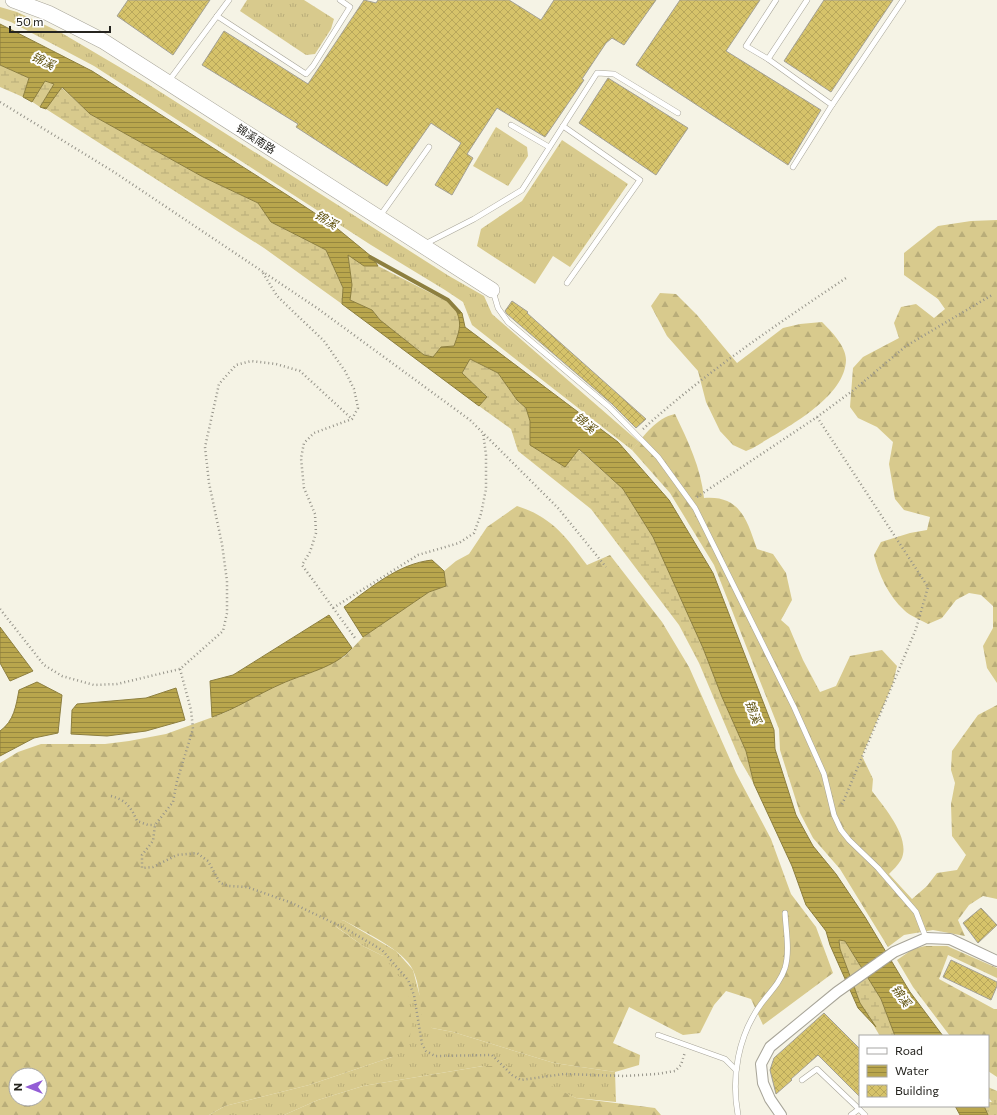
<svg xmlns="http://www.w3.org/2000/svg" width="997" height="1115" viewBox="0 0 997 1115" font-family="Commissioner,'Noto Sans SC',sans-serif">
	<defs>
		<pattern id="grass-tufts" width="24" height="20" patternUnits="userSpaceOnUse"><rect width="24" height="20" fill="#d8ca8d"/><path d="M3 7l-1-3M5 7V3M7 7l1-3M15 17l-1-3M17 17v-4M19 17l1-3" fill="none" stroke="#b9ad79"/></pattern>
		<pattern id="forest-firs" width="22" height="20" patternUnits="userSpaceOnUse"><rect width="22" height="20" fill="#d8ca8d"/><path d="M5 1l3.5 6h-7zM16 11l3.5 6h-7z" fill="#b9ad79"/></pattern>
		<pattern id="wetland-marsh" width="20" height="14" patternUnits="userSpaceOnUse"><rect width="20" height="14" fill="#d8ca8d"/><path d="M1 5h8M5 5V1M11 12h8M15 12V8" fill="none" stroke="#b9ad79"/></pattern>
		<pattern id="water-rules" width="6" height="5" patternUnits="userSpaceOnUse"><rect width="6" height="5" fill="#b9a64d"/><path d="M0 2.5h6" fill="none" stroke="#96873f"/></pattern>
		<pattern id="building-cross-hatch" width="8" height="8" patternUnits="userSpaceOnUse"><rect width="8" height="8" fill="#d6c36a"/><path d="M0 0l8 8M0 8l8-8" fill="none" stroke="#b8a75b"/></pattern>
	</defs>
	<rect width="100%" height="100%" fill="#f5f3e5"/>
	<!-- grass -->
	<g fill="url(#grass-tufts)">
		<polygon points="247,0 304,0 334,19 331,29 315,54 306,55 240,11"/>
		<polygon points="0,7 17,12 60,32 148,84 449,276 484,296 492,314 639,442 632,450 472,325 463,302 445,290 371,245 94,66 11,22 0,18"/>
		<polygon points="496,127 527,147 528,156 508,186 473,166"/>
		<polygon points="562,140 628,184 570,267 553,256 535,284 477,246 481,229 522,201"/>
		<polygon points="343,920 396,951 413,970 419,993 432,1028 453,1032 554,1063 615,1072 616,1102 576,1098 546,1085 483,1066 363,1086 318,1100 284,1115 209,1115 225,1106 309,1085 392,1057 383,956 363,946 334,925"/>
	</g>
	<!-- forest -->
	<g fill="url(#forest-firs)" fill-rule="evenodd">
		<path d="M997 220V683L987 668 983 646 993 628V606L981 595 969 593 956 600 942 618 928 624C921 620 910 616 904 610 888 595 879 575 874 555L881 542 910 533 927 530 930 517 904 510 895 499 889 464 893 442 877 427 858 418 850 407 853 368 863 357 899 338 894 323 901 307 916 304 934 318 945 309 938 299 904 275V253L938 226 971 221Z"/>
		<path d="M660 293 676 294 697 315 737 363 783 328 800 324 822 322C831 331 846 346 846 360 845 399 782 430 753 448L746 451 733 445 720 431 706 402 698 371 667 336 651 306Z"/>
		<path d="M675 414C688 441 701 468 704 498 741 495 747 521 757 549L773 554 786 573 792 600 781 620 789 627 803 660 820 692 836 686 850 656 882 650 897 666 893 683 862 756 873 779 872 791C884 807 912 839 901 860 898 865 893 870 889 874L912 899 927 886 937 873 957 870 966 855 952 836 951 804 955 783 951 770 952 751 978 715 997 705V899L983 896 969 905 958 920 965 936 933 930 904 935 888 947 840 869 813 838 800 813 780 750 779 729 714 565 670 493 632 450C644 436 656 418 675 414Z"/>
		<path d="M517 506C552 517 566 537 587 565L610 555 662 622 689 667 736 773 771 839 791 894 816 927 833 973 763 1025 751 999 726 991 714 1005 700 1033 683 1035 629 1007 613 1043 640 1055 639 1065 615 1072 554 1063 453 1032 432 1028 422 1019C420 1004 420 985 413 970 404 950 363 931 343 920L335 926 363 946 383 956 407 987 412 1024 409 1042 392 1057 309 1085 225 1106 209 1115H0V763L18 752 41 744H105L129 741 166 734 224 713 280 684 344 657 363 637 429 592 446 586 444 571 456 561 469 554 487 527ZM16 1075H40V1099H16Z"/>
		<polygon points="925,946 947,946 997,968 997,978 948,955 939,979 994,1009 997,1009 997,1077 988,1071 988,1036 950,1036 913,987 897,960 913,949"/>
		<polygon points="483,1066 510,1066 576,1098 655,1108 661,1115 284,1115 318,1100 363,1086"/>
	</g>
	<!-- wetland -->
	<g fill="url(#wetland-marsh)">
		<polygon points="0,65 29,78 23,97 0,87"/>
		<polygon points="45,81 54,84 40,107 31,101"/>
		<polygon points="61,87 90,114 203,177 258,203 271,222 326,250 343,289 342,304 264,248 46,109"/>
		<polygon points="348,254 364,266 378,266 454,305 460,319 461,328 454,346 441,347 433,357 424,355 380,320 372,310 350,300 352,285"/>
		<polygon points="470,359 498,373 517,400 526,408 530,421 531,445 578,449 623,489 653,537 703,648 722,697 746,751 754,784 740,760 699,663 679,625 591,509 518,451 511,429 479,406 487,397 462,373"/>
		<polygon points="839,940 845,941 881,999 895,1036 880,1036 860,1003 840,949"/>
		<polygon points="988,1087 997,1091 997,1115 988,1115 984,1106 988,1106 988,1102 992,1102 988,1097"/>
	</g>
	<!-- water -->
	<g fill="url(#water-rules)" stroke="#8d7f3f">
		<path d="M0 24 92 71 284 193 333 225 372 257 378 266H364L348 255 352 285 350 300 372 310 380 320 424 355 433 357 441 347 454 346C461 327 462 323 454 305L462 313 465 327 618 442 669 500 713 573 774 730 775 749 796 815 813 846 836 874 865 917 910 992 943 1036H895L881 999 845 941 839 940 840 949 860 1003 876 1027 858 1008 830 945 826 931 806 905 792 866 754 784 746 751 722 697 703 648 653 537 623 489 579 449 565 467 530 445V421L526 408 517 400 498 373 470 359 462 373 487 397 479 406 342 304 343 288 326 250 271 222 258 203 203 177 90 114 62 87 46 109 40 107 54 84 45 81 32 102 23 97 29 78 0 65Z"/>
		<path d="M432 560 444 571 446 586 429 592 363 637 344 607C371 588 397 564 432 560Z"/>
		<path d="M329 615 352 648C335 668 305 673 281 684 258 694 236 709 212 717L210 681 233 675Z"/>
		<polygon points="0,627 33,671 10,681 0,663"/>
		<path d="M37 682 62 695 58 733 34 738 0 756V731C14 721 16 706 19 690Z"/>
		<polygon points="176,688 185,720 146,731 107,736 71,734 72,710 77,704 146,698"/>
		<polygon points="955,1106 984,1106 988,1115 960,1115"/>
	</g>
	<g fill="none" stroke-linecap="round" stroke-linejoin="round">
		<!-- stream -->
		<polyline stroke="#8d7f3f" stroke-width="4" points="370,257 448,300 459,312"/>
	</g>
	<!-- building -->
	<g fill="url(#building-cross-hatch)" stroke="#a3a094">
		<polygon points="128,0 210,0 173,55 117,16"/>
		<polygon points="364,0 376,3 378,0 509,0 541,20 554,0 656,0 624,45 612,38 606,43 582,79 584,80 545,137 497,108 467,154 473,158 452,195 435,185 461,143 431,123 387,186 296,127 298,124 202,65 224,31 308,84"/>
		<polygon points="680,0 760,0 726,51 821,110 788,165 636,65"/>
		<polygon points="824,0 893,0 831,92 784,61"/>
		<polygon points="608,78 688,128 656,175 579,123"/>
		<polygon points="512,301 528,312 527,313 646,419 636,428 612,404 507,314 505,311"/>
		<polygon points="981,908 997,925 978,943 963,923"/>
		<polygon points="951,960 997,982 997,986 991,1000 943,977"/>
		<polygon points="824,1013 860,1049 860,1097 818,1055 791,1079 792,1080 776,1094 770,1070 774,1058"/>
	</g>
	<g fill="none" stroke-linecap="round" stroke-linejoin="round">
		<defs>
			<g id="lane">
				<polyline points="776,0 746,46 768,59 807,0"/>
				<polyline points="217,16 306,74 313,66 350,7 340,0"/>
				<polyline points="768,59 832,105"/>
				<polyline points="168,82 229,0"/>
				<polyline points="511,125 549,147"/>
				<polyline points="563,126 640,180 567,283"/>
				<polyline points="793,167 832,105 903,0"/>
				<polyline points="380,216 429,147"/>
				<polyline points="425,244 474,219 522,190 597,73 614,74 678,113"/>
				<polyline points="493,291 498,308 508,322 609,407 658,457 695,508 794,707 824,774 834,815 841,830 849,840 878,868 916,912 926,938"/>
				<polyline points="658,1035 725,1059 736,1070"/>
				<polyline points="802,1080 817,1069 859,1109"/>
				<path d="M738 1115C731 1077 738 1036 761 1004 770 992 780 983 785 968 790 951 786 931 785 913"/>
				<polyline points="851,1115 859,1109 865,1115"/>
			</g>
			<polyline id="street" points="781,1115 770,1099 763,1083 761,1064 770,1047 837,992 894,952 926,938 950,939 997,961"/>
			<polyline id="secondary" points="13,0 48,13 103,41 492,290"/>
		</defs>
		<!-- lane casing -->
		<use href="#lane" stroke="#a7a498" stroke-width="6"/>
		<!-- street casing -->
		<use href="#street" stroke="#a7a498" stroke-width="12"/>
		<!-- secondary casing -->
		<use href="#secondary" stroke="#a7a498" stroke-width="16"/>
		<!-- path -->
		<g stroke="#96948a" stroke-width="2.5" stroke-dasharray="1 3" stroke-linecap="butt">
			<polyline points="0,102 114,172 317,308 470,420 558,508 606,567"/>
			<polyline points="263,273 277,296 324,341 345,371 354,389 358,408 352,419 314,433 304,443 301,458 304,488 315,514 316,533 310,552 302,565 355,638"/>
			<polyline points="817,417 928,587 916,629 841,807"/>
			<path d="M643 429C706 372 776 325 846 278"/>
			<polyline points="697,497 817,417 855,389 906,346 992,295"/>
			<polyline points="333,608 418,555 459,543 474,533 481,514 486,489 486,455 483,432"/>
			<polyline points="0,609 44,665 62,676 94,685 117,684 180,669 223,631 227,613 227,581 222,544 209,483 205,447 219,384 236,365 251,361 276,364 300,371 352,419"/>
			<polyline points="180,669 191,710 193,729 177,781 173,802 155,825 153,841 142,855 142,868 153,867 177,855 197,853 208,861 220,883 229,886 247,887 292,903 348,930 382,950 408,980 414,995 422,1044 426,1051 435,1056 492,1055 512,1075 521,1080 564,1074 624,1076 657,1074 675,1071 681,1065 685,1052"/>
			<path d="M111 796C126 800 131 807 137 821L148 825H155"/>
		</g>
		<!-- lane -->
		<use href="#lane" stroke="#fff" stroke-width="5"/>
		<!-- street -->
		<use href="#street" stroke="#fff" stroke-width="10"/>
		<!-- secondary -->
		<use href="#secondary" stroke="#fff" stroke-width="15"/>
	</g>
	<g text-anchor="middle" stroke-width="4" stroke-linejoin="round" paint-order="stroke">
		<!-- street labels -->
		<g font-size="11" fill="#25241f" stroke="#fff">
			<text transform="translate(256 139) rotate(33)" y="4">锦溪南路</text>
		</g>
		<!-- water labels -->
		<g font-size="12" font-style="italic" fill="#625410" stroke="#fff">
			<text transform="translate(43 61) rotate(25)" y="4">锦溪</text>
			<text transform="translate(326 220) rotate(31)" y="4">锦溪</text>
			<text transform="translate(585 423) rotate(40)" y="4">锦溪</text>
			<text transform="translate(753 712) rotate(69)" y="4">锦溪</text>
			<text transform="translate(901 996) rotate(54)" y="4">锦溪</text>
		</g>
	</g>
	<!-- legend -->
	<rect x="859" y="1035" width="130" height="72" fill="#ffffff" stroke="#a8a7a5"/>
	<rect x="867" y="1048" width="20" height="6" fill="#ffffff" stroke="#a8a7a5"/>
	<text x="895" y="1055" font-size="12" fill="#25241f">Road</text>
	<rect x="867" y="1065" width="20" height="12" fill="url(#water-rules)" stroke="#a8a7a5"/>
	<text x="895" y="1075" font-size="12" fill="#25241f">Water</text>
	<rect x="867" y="1085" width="20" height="12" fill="url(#building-cross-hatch)" stroke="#a8a7a5"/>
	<text x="895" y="1095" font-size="12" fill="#25241f">Building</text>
	<!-- north arrow -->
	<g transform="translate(28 1087) rotate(270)"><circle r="19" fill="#ffffff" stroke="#a8a7a5"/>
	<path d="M0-3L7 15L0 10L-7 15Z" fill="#935dd6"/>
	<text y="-6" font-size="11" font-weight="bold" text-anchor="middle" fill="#25241f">N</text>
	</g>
	<!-- scale -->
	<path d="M10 26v6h100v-6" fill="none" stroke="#25241f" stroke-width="2"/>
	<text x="16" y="26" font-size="12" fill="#25241f" stroke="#ffffff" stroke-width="3" paint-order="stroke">50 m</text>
</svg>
